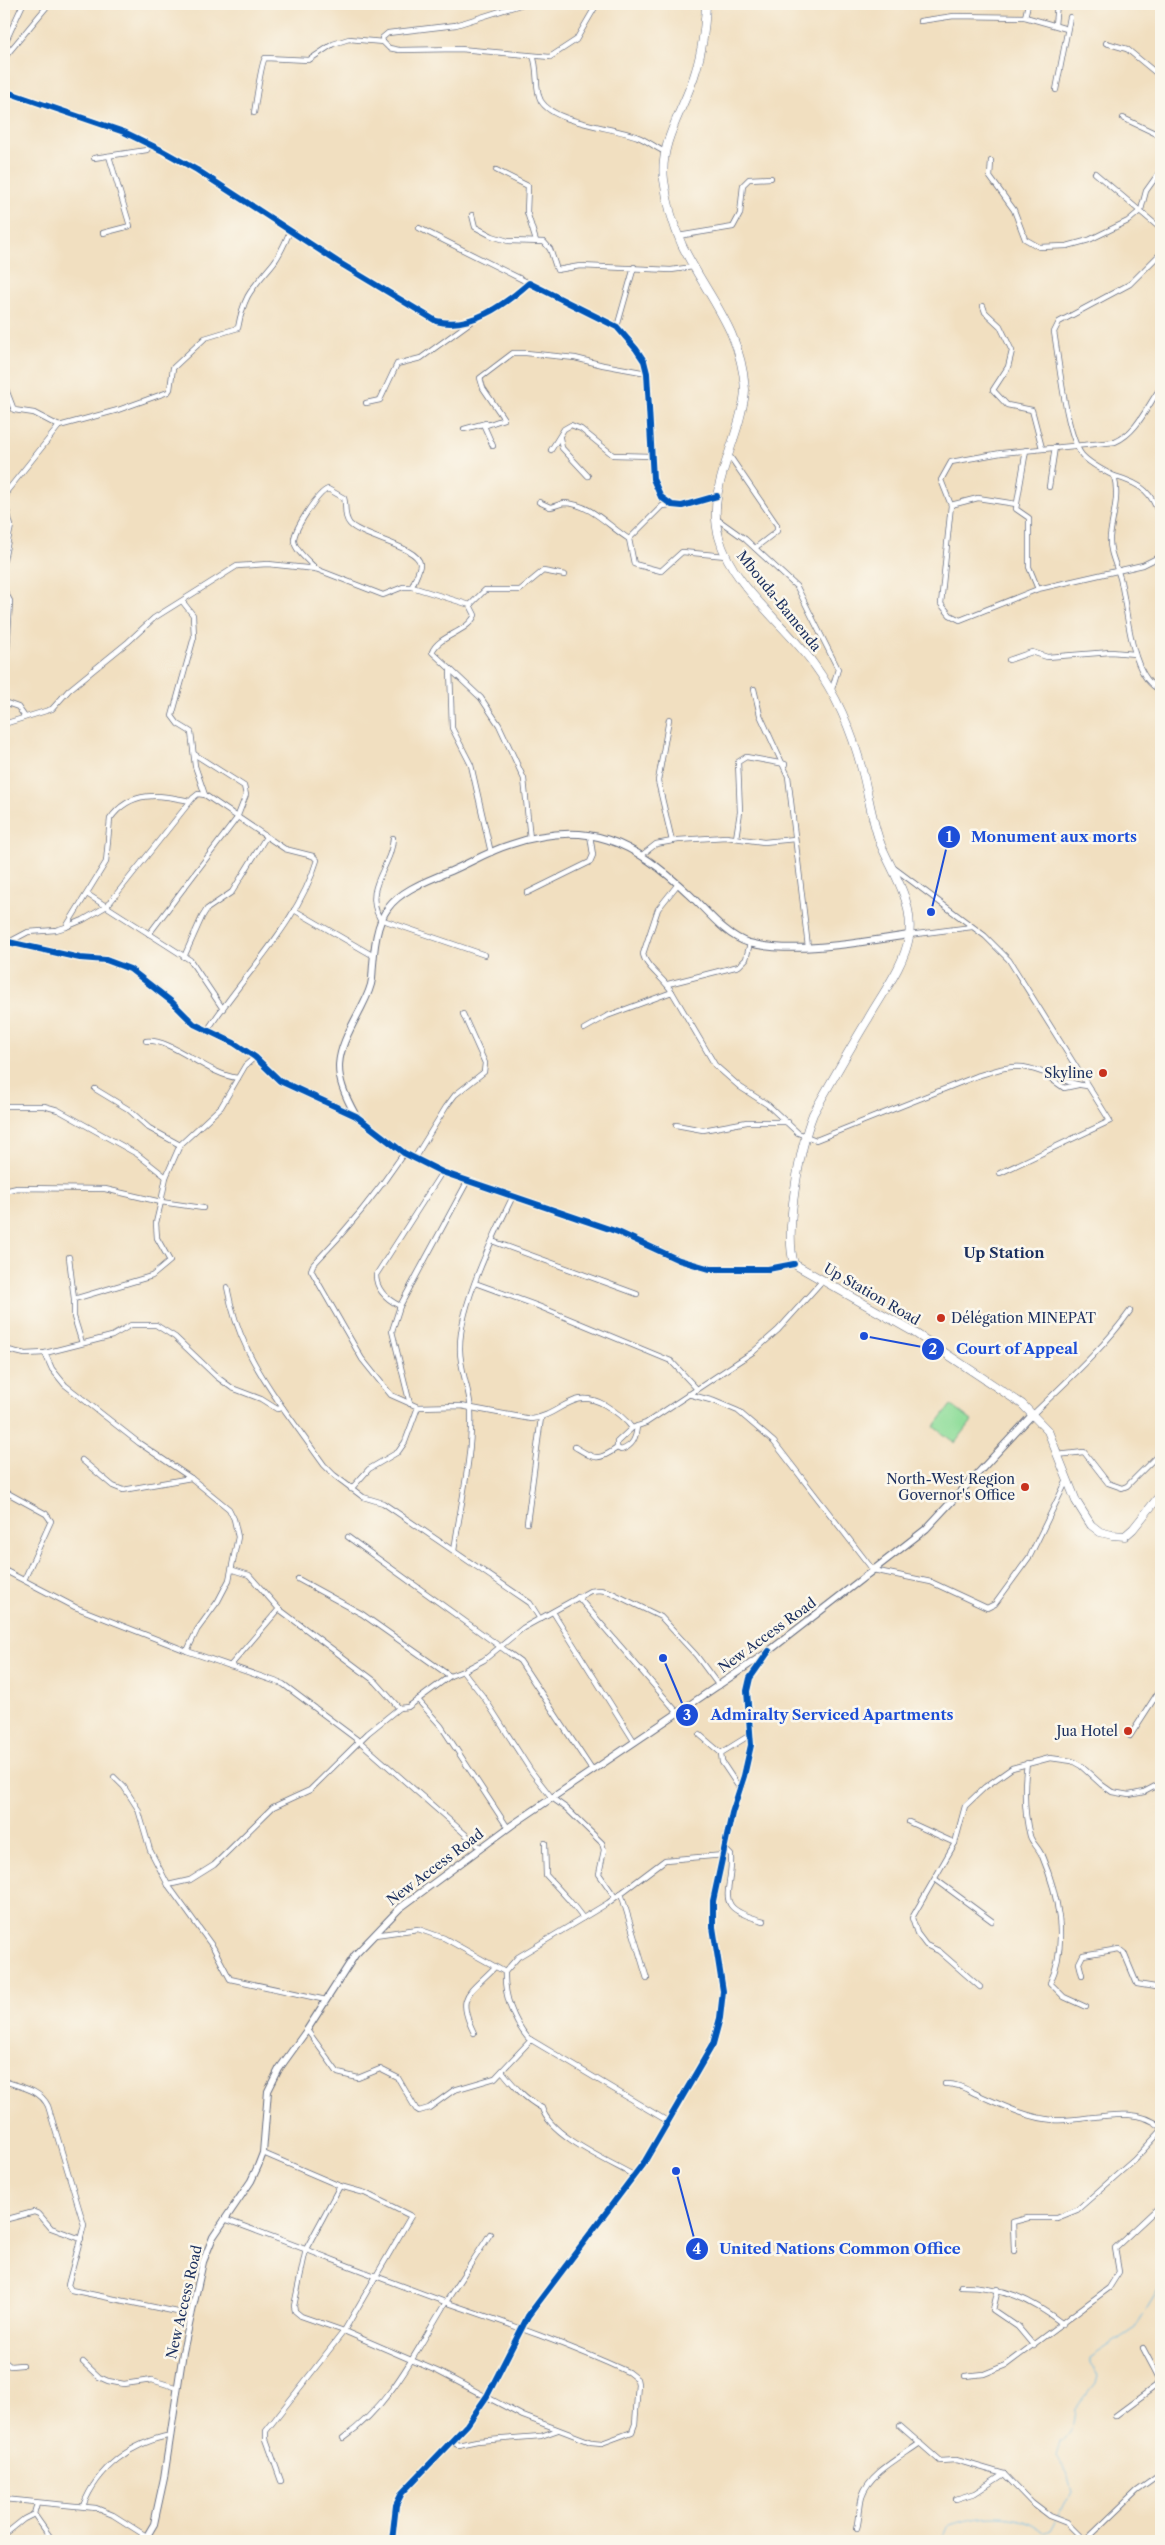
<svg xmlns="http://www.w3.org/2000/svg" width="1165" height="2545" viewBox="0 0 1165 2545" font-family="'Libre Caslon Text',serif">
	<rect width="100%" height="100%" fill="#fbf7ec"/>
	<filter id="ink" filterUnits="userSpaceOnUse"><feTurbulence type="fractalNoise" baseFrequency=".02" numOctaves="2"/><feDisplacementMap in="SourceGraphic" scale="10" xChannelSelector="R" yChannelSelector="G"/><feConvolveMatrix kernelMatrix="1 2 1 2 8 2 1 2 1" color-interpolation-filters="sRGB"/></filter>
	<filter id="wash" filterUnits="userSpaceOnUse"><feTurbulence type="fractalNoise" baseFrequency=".0096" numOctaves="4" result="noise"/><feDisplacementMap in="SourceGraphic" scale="20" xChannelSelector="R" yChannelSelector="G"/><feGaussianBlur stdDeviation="1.12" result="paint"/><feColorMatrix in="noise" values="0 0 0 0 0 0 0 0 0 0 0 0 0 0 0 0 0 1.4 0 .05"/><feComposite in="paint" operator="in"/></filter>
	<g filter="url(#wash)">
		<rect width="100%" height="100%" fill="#f1dfc0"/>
		<!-- green -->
		<polygon fill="#8fdd9a" stroke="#55867c" points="951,1405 972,1421 955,1443 934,1427"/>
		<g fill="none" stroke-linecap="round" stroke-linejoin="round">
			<!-- stream -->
			<g stroke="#69b8e3" stroke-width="1">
				<polyline points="1058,2518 1072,2491 1068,2477 1056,2457 1060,2441 1072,2431 1075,2409 1096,2383 1098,2375 1090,2364 1090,2358 1135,2328 1161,2285"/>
				<path d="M941 2541 948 2525C980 2516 1017 2510 1044 2533L1051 2530 1056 2521"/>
			</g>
		</g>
	</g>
	<g filter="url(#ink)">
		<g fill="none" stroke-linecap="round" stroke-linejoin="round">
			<defs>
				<g id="street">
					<polyline points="1025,17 1028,4"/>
					<polyline points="920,21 954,16 1025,17 1067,29"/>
					<polyline points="1055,25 1057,4"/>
					<polyline points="383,42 382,38 388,33 456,25 523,4"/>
					<polyline points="1106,43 1127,49 1161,77"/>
					<polyline points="4,45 23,4"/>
					<path d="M533 56C539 70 534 88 541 101 555 124 614 127 638 137 648 141 656 148 665 152"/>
					<polyline points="4,58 49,4"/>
					<polyline points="1056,90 1070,17"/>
					<path d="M4 91 124 132 161 150 197 170 338 262 436 321C470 330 504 305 529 283L617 327 636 349 644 361 647 373 653 479 661 497 672 505 682 506 717 496"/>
					<path d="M254 113C256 102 261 63 265 58L309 60 333 44 349 39 383 42 389 48 399 50 460 49 550 57 576 40 597 4"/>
					<polyline points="1123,118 1161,136"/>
					<polyline points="94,158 147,150 149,146 153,147"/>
					<polyline points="991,161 990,177 1014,210 1025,239 1039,247 1067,246 1089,240 1128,221 1141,210 1146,191 1161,170"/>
					<polyline points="496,170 528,186 527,212 536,241"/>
					<polyline points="1095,173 1161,229"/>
					<polyline points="472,215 475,227 492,236 508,241 544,242 550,249 557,270 580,266 671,270 693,267"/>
					<polyline points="419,228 529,283"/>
					<polyline points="103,233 130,226 109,156"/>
					<polyline points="678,236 733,227 740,214 743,185 749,179 771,178"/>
					<path d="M1161 253 1130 284 1059 322 1054 332C1059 360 1066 435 1082 455 1090 464 1104 471 1114 476 1120 497 1112 517 1110 537 1109 552 1116 564 1120 578 1128 606 1129 679 1161 690"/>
					<polyline points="983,306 985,312 1000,326 1012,351 1008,367 993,390 1007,405 1032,410 1042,448"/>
					<polyline points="617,327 634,267"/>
					<path d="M4 384 14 410 34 413 59 426 118 410 168 392 170 389 173 368 205 338 238 328C244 295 251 290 271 266 280 256 285 243 290 231"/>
					<path d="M1161 387C1147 406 1138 432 1115 442L1001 453 951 462 941 480 951 505 941 604 950 615 960 620 1038 589 1143 565 1161 556"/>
					<polyline points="366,403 380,400 397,364 421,358 472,321"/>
					<polyline points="464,429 486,423"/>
					<polyline points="560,438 562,448 588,476"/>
					<polyline points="493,446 484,426 504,419 483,388 480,378 513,353 526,353 575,358 603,365 647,373"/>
					<polyline points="551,450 564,429 571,425 581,429 613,455 652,456"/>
					<polyline points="1026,450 1016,509 1029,518 1029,567 1038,589"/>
					<polyline points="729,455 777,525 777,531 755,548"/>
					<path d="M1114 476C1142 484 1153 492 1161 521"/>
					<polyline points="1049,487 1055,447"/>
					<path d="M539 502 550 507C555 507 560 503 565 503 591 504 608 526 629 539L662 506 672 505"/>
					<polyline points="951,505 978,498 1016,504"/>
					<polyline points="717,519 745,539 797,587 838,669 832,689"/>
					<polyline points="629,539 634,564 661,571 682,552 726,556"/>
					<polyline points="4,560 11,526 5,503 7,491 59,426"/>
					<path d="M316 569C310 562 295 551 294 541 293 531 318 492 328 489L344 498C347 507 343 516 350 524 362 537 419 547 420 564 420 571 414 580 412 587"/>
					<polyline points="4,590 10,601 4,702"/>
					<polyline points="182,601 193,615 194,637 172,716 178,724 191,732 195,766 205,795"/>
					<polyline points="470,605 485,590 520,590 543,571 565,575"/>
					<polyline points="1009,660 1032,652 1047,657 1111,652 1135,654"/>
					<polyline points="450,669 452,728 471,765 491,853"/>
					<polyline points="754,689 760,715 788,776 808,947"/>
					<polyline points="4,702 18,707 25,717"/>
					<polyline points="669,719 658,781 672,841"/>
					<path d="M4 724 52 709 69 690 128 642 154 618 237 566 268 564 316 569 383 595 403 587H412L470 605 475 615C467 633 439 635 432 652L481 698 499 725 524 779 530 839"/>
					<path d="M393 838C392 868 362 887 380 919L485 955"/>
					<polyline points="736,838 740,812 738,762 746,757 785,764"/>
					<polyline points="642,855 656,844 678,840 726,837 764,842 795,839"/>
					<polyline points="894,868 985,936 1009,960 1110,1121 1000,1173"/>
					<polyline points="527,893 590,862 593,855 590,835"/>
					<polyline points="87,894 190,960 223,1009"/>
					<polyline points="294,910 372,955"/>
					<path d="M66 927 106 862 110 819C131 789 160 795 190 801"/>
					<polyline points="149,934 237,818 246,795 244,786 194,754"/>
					<polyline points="909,935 972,927"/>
					<path d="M11 941 28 932 56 930 66 927 83 920 107 906 193 798 198 794 205 795 285 849 313 856 317 860C298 924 242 976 207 1031"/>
					<polyline points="184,957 202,917 207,909 232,892 266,837"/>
					<polyline points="668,984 739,966 746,959 750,943"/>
					<path d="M672 992C665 979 646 968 643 954L658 909 678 884"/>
					<path d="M584 1029 607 1016 672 992 715 1065 740 1087 768 1105 798 1133 816 1140 977 1076C991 1072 1008 1065 1023 1067 1045 1070 1065 1084 1087 1086"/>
					<path d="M146 1041C172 1038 207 1075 238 1078"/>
					<polyline points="1047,1076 1064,1088 1078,1085"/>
					<polyline points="95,1089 128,1109 149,1128 180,1145"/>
					<polyline points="4,1106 44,1106 58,1110 137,1154 166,1177"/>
					<polyline points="676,1125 703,1130 747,1122 788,1122"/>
					<path d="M404 1153C377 1193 347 1230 313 1265L311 1270 362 1359 391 1395 418 1407 461 1406 531 1419C561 1416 572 1386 605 1405 615 1411 625 1418 632 1428"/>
					<polyline points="414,1159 446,1107 455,1095 484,1072 485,1063 463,1014"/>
					<polyline points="4,1191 17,1188 105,1189 161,1202 166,1177 180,1145 221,1107 245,1066 255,1057"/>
					<polyline points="492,1241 637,1294"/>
					<polyline points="69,1257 74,1299"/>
					<polyline points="475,1283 538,1306 671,1361 696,1388"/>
					<path d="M227 1287C236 1335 255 1368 283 1408"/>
					<path d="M400 1306C388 1300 376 1290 376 1275L442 1172"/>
					<polyline points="82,1343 74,1317 74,1299 152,1276 170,1261 157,1238 156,1223 161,1202 203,1208"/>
					<polyline points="4,1349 25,1354 45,1353 112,1336 131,1325 156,1325 175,1337 217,1377 232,1388 261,1399 277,1409 283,1408 324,1465 334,1475 363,1497 383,1503 530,1603 540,1619"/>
					<polyline points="45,1353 52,1369 65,1385 139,1443 191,1478 229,1509 234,1519 238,1537 229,1580 218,1601 197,1630 187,1651"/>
					<polyline points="688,1394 714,1401 738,1411 774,1442 873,1570 931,1582 987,1608 995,1604 1030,1556 1067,1480"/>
					<polyline points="410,1404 392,1331 400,1306 467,1182"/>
					<path d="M1033 1414C1067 1381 1103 1349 1130 1311"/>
					<path d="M637 1426C636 1438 633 1446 621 1450L617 1448V1442L632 1428 646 1423 753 1352 778 1330 823 1280"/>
					<path d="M575 1447C595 1459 597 1462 617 1448"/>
					<polyline points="1057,1455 1084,1452 1108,1483 1122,1488 1127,1486 1155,1458"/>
					<polyline points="82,1460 113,1486 123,1490 191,1478"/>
					<polyline points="351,1489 369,1469 398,1452 405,1442 418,1407"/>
					<polyline points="4,1491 46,1514 51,1521 24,1580"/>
					<polyline points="527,1523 541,1418"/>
					<polyline points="348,1537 520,1661 592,1770"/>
					<path d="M454 1551C460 1508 473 1453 471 1411 470 1389 459 1369 460 1347 460 1304 494 1235 513 1196"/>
					<polyline points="4,1570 75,1607 187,1651 283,1684 359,1741 481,1848"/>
					<polyline points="233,1570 249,1575 279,1609 376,1682 399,1708 408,1707 450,1676 463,1671"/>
					<polyline points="298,1579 362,1614 450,1676"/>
					<polyline points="578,1597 677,1712"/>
					<polyline points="553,1612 634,1741"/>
					<polyline points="230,1666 279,1609"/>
					<polyline points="418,1700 441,1726 508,1828"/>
					<polyline points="700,1735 721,1753"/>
					<polyline points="1130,1736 1161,1688"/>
					<path d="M1027 1763C1024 1786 1024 1813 1030 1836 1032 1843 1039 1848 1042 1856 1058 1894 1069 1943 1050 1983L1064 1997 1086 2007"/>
					<polyline points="114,1777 124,1787 138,1809 150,1850 168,1885 213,1947 230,1979 326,2000"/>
					<polyline points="740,1789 722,1762 721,1753 750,1735"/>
					<polyline points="909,1822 955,1843"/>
					<polyline points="545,1843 546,1875 569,1900 583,1918"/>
					<path d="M725 1849 731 1855C733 1895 710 1907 764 1921"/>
					<polyline points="935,1879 992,1921"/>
					<polyline points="168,1885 190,1880 214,1865 273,1807 310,1790 368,1733 399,1708"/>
					<polyline points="621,1893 647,1979"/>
					<polyline points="1161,1895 1161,1896"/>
					<polyline points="615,1897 599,1874 604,1850 602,1843 566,1808 552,1798 531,1771 485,1699 463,1671 484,1660 523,1628 590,1591 600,1590 610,1592 661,1617 696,1655 719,1686"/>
					<polyline points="375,1935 418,1929 444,1938 505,1972"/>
					<polyline points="1082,1975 1079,1963 1083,1955 1119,1949 1124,1953 1137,1984 1161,1988"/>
					<polyline points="980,1987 939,1951 926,1945 917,1933 912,1918 955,1843 965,1806 985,1787 1012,1768 1050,1758 1072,1761 1081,1766 1102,1785 1112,1792 1129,1795 1144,1792 1161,1783"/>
					<polyline points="307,2030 338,2073 358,2078 380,2069 398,2078 416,2109 419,2111 429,2108 454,2090 495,2078 531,2040"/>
					<path d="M474 2033C455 1995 469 1994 495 1967"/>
					<path d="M502 2071C514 2086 525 2099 542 2108 550 2136 609 2161 635 2176"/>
					<path d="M4 2081C20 2087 40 2089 48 2106L84 2225 68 2285 71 2290 192 2315"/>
					<path d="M945 2084C958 2083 969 2091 981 2096 1004 2106 1028 2118 1053 2120 1086 2123 1132 2102 1161 2127"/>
					<path d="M669 2122 528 2038C513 2020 504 1996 505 1972L518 1957 608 1903 665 1860 724 1855"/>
					<polyline points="263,2153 340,2186 365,2193 411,2216 344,2331 266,2431 266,2439 281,2481"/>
					<path d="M224 2219C299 2246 373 2276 448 2303 509 2324 570 2345 628 2372L637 2379 638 2384 635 2424 632 2432 602 2443 591 2442 523 2416 439 2372 344 2331 301 2316 295 2311 294 2306 306 2249 340 2186"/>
					<polyline points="4,2220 34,2212 39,2214 51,2228 81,2239"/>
					<polyline points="1014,2251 1013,2222 1028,2218 1057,2218 1077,2210 1134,2160 1161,2131"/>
					<path d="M961 2286C1002 2286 1031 2299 1063 2324"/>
					<polyline points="998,2289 993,2310 1018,2327 1034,2346"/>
					<polyline points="4,2361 10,2366 22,2365"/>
					<polyline points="83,2362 99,2377 108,2381 124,2384 152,2380 178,2388"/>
					<polyline points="965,2376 984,2374 1006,2365 1109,2288 1119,2272 1115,2248 1161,2205"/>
					<polyline points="1115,2416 1161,2382 1143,2348"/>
					<polyline points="900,2426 940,2461 956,2460 1004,2474 1032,2503 1049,2516 1067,2523 1085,2541"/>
					<path d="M343 2438C392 2404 416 2351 446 2302 460 2279 476 2257 490 2234"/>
					<polyline points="452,2442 458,2445 477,2441 541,2436 558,2430"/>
					<polyline points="4,2499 96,2508 113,2515 154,2541"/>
					<polyline points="956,2499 975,2493 1004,2474"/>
					<polyline points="37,2503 34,2514 53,2541"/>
					<path d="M83 2506C98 2467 131 2443 171 2435"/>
					<path d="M857 2528C860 2518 859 2507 862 2496 869 2473 901 2457 920 2443"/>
					<polyline points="4,2535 24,2519 34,2514"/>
					<polyline points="300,2541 308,2541"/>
					<polyline points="392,2541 396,2505 402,2493 467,2425 487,2396 528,2316 645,2161 713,2044 720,2018 723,1991 713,1927 713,1901 732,1813 744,1776 751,1745 747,1691 750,1678 765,1656"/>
					<polyline points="1085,2541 1137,2491 1161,2474"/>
				</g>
				<g id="secondary">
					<polyline points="4,941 80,958 106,960 130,969 172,1002 194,1024 234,1043 255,1057 280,1081 356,1116 404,1153 442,1172 618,1232 679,1260 710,1269 768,1269 794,1264"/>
					<path d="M356 1116C331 1071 335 1057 359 1012 364 1002 371 990 372 979 376 908 384 897 451 871 470 863 489 851 509 845 588 818 633 841 690 895 707 911 726 936 749 943 796 955 861 942 909 935"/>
					<polyline points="144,2541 154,2524 164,2478 183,2352 203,2262 213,2237 251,2181 258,2166 263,2153 268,2091 279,2069 307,2030 355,1955 400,1908 512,1825 769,1651 926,1529 1033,1414"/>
				</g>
				<path id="highway" d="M706 4C705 27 703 48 696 70 686 107 659 140 664 180 667 202 673 225 682 245 707 296 741 329 745 389 745 397 743 405 741 413 732 453 707 495 719 537 731 585 785 624 813 663 838 697 853 733 863 774 869 797 872 822 881 845 894 875 914 902 909 937 904 966 882 994 868 1019 849 1050 831 1082 813 1114 800 1147 784 1231 794 1264L912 1331 1022 1404 1048 1431 1076 1501 1091 1525 1100 1532 1112 1535 1125 1536 1133 1529 1161 1494"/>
			</defs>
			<!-- street casing -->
			<use href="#street" stroke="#666d80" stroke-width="6"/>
			<!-- secondary casing -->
			<use href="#secondary" stroke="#666d80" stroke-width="8"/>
			<!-- highway casing -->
			<use href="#highway" stroke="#666d80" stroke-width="9"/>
			<!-- street -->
			<use href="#street" stroke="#fff" stroke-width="4.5"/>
			<!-- secondary -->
			<use href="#secondary" stroke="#fff" stroke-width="6"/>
			<!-- highway -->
			<use href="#highway" stroke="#fff" stroke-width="8"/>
			<defs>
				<g id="cycleway">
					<path d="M4 91 124 132 161 150 197 170 338 262 436 321C470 330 504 305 529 283L617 327 636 349 644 361 647 373 653 479 661 497 672 505 682 506 717 496"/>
					<polyline points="4,941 80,958 106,960 130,969 172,1002 194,1024 234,1043 255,1057 280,1081 356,1116 404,1153 442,1172 618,1232 679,1260 710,1269 768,1269 794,1264"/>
					<polyline points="392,2541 396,2505 402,2493 467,2425 487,2396 528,2316 645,2161 713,2044 720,2018 723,1991 713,1927 713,1901 732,1813 744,1776 751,1745 747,1691 750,1678 769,1651"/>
				</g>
			</defs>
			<!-- cycleway casing -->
			<use href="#cycleway" stroke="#fbf7ec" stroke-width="9"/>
			<!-- cycleway -->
			<use href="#cycleway" stroke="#0057b8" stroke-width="6"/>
		</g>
	</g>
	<!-- markers -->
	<g fill="#c8321e" stroke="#fbf7ec" stroke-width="2">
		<circle cx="1103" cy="1073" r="5"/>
		<circle cx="941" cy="1318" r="5"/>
		<circle cx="1025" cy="1487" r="5"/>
		<circle cx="1128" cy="1731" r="5"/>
	</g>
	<g text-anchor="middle" stroke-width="5" stroke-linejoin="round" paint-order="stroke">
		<!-- street labels -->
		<g font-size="14" fill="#1b2f5e" stroke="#fbf7ec">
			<text transform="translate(779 601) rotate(51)" y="5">Mbouda-Bamenda</text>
			<text transform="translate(872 1294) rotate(30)" y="5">Up Station Road</text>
			<text transform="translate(767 1635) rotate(-36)" y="5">New Access Road</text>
			<text transform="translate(435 1867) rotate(-37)" y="5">New Access Road</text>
			<text transform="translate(184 2302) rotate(-77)" y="5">New Access Road</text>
		</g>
		<!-- poi labels -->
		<g font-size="14" fill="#1b2f5e" stroke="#fbf7ec" text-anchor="end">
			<text x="1093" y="1078">Skyline</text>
			<text x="951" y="1323" text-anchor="start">Délégation MINEPAT</text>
			<text x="1015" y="1484">North-West Region<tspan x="1015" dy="16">Governor's Office</tspan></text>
			<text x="1118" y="1736">Jua Hotel</text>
		</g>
		<!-- neighbourhood labels -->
		<g font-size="15" font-weight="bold" fill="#1b2f5e" stroke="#fbf7ec">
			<text x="1004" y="1258">Up Station</text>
		</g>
	</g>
	<!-- callouts -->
	<path fill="none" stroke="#1d4ed8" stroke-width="2" d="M931 912L949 837M864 1336L933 1349M663 1658L687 1715M676 2171L697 2249"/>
	<g fill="#1d4ed8" stroke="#fbf7ec" stroke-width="2">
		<circle cx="931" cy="912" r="5"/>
		<circle cx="864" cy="1336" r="5"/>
		<circle cx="663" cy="1658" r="5"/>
		<circle cx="676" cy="2171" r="5"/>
		<circle cx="949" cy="837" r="12"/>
		<circle cx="933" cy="1349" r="12"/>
		<circle cx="687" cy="1715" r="12"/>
		<circle cx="697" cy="2249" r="12"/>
	</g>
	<g font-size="15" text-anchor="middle" font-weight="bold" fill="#fff">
		<text x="949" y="842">1</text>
		<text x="933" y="1354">2</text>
		<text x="687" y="1720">3</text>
		<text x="697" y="2254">4</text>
	</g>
	<g font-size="15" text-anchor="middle" font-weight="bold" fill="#1d4ed8" stroke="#fbf7ec" stroke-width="5" stroke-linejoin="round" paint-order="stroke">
		<text x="1054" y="842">Monument aux morts</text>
		<text x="1017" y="1354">Court of Appeal</text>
		<text x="832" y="1720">Admiralty Serviced Apartments</text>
		<text x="840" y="2254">United Nations Common Office</text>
	</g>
	<!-- margin -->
	<rect width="1165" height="2545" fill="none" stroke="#fbf7ec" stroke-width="20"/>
</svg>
